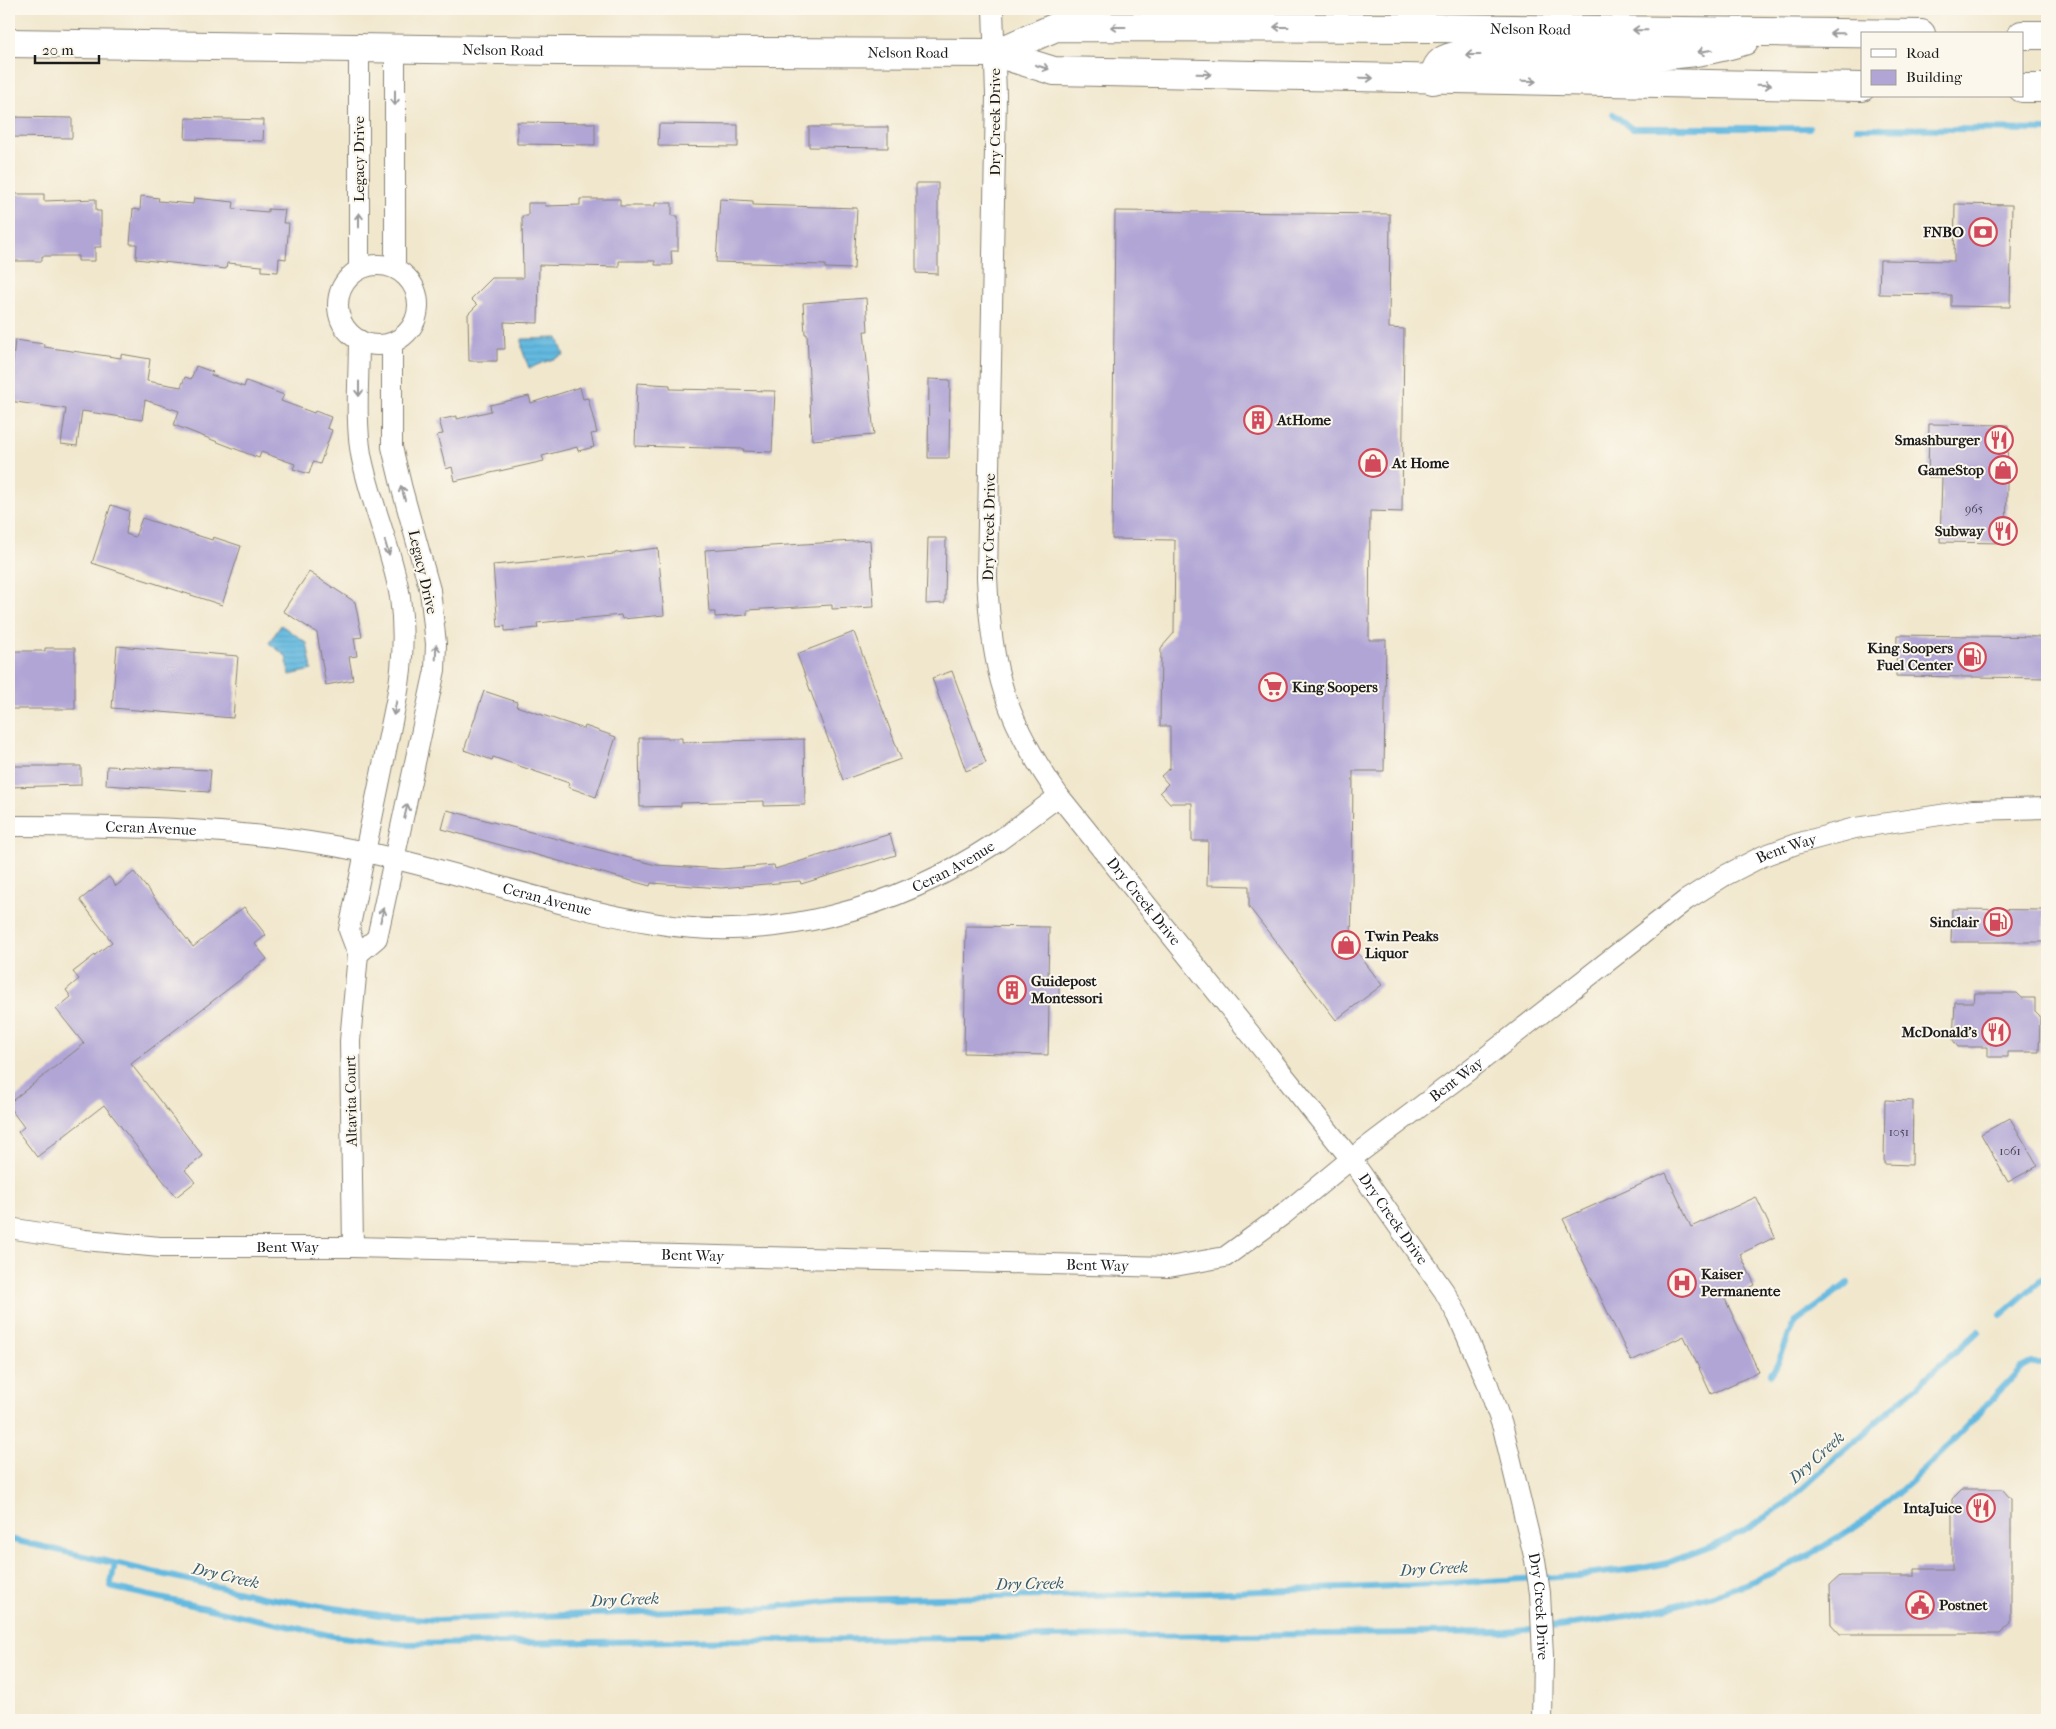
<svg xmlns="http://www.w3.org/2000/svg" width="2056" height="1729" viewBox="0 0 2056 1729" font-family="'IM FELL French Canon',serif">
	<defs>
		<pattern id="water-rules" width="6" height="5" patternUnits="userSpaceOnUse" patternTransform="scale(1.25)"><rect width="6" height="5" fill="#63b9e0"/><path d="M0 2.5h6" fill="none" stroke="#559ec0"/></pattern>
	</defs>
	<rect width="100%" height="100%" fill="#fbf7ec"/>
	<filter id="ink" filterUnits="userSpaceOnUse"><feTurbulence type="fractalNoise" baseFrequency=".02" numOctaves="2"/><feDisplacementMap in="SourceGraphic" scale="10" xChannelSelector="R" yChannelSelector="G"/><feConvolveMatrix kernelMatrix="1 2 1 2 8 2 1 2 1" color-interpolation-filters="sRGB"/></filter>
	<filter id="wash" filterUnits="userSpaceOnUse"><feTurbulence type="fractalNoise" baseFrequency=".0096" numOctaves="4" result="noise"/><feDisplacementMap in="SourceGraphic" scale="20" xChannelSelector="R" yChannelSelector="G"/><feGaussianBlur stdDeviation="1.12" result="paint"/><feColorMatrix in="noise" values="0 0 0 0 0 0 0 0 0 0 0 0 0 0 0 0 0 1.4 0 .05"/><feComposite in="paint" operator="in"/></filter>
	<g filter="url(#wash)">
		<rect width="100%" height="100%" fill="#f1e7cd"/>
		<!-- water -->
		<g fill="url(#water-rules)" stroke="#406a7e">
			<polygon points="558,338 564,355 529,368 522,349 522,339"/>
			<polygon points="281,625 307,643 312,670 290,675 286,656 269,643"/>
		</g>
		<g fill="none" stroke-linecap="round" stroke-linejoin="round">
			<!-- stream -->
			<g stroke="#63b9e0" stroke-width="6">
				<polyline points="1613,114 1631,128 1809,128"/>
				<polyline points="1857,128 2047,130"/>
				<polyline points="2001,1315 2047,1275"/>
				<path d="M1771 1374C1783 1358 1785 1339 1795 1322L1848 1283"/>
				<polyline points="9,1539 262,1597 380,1615 436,1620 773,1607 837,1600 1206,1593 1396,1586 1577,1576 1642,1568 1667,1563 1715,1545 1741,1532 1785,1504 1978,1331"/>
				<path d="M115 1564 110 1587 333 1636 401 1644 1507 1632C1636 1618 1751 1601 1860 1523 1920 1480 1969 1423 2020 1369L2032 1363H2047"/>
			</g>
		</g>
		<g id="blocks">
			<!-- building -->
			<g fill="#b0a5d5">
				<polygon points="9,117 72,118 72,138 9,137"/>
				<polygon points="186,118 264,120 263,141 185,139"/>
				<polygon points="517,122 595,123 595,145 517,144"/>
				<polygon points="659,124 738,125 738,147 658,146"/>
				<polygon points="809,127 888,127 888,148 809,147"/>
				<polygon points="916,183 938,183 938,274 916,273"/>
				<polygon points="9,194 44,194 44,201 96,199 96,211 101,211 101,247 95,247 95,261 78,261 78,256 42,256 42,261 9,261"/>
				<polygon points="141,196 159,198 158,201 193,204 194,198 234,202 233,209 268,212 268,209 285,210 283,223 289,223 286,259 279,258 278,272 262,271 262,266 227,263 226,269 136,259 137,244 130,244 133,209 140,210"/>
				<polygon points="580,199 620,199 620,206 655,206 655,203 672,203 672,216 678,216 678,251 671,251 672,265 655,265 655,261 619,261 619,267 539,265 538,323 504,322 505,349 497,349 497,361 469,361 468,314 477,305 471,299 492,278 523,278 522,216 528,216 528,203 545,203 546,206 580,205"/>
				<polygon points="720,199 753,201 753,205 857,208 854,269 825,268 825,265 716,262"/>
				<polygon points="1955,204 2012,205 2010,307 1951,306 1951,295 1879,294 1880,260 1954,261"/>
				<polygon points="1115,211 1390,214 1389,328 1404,329 1402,512 1370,511 1369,640 1386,640 1384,771 1353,771 1352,887 1351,944 1382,985 1336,1020 1249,907 1249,886 1207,885 1208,841 1192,841 1192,803 1170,803 1160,792 1168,784 1161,776 1170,768 1170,726 1160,726 1161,648 1174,633 1175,540 1112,539"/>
				<polygon points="866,298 868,331 864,331 874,435 812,440 807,334 805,334 803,303"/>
				<polygon points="15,340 44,344 44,347 121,358 121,354 150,359 147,381 181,387 185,377 191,379 196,366 213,372 211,375 244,387 246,381 284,395 281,401 314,413 315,411 331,417 327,428 332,430 320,464 313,462 309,474 293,469 295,464 261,452 259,458 174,425 179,411 145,400 142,420 82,411 77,446 61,444 66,409 9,401"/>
				<polygon points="929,379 950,380 949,458 928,458"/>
				<polygon points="637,383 670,385 670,389 775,391 772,452 743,451 744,449 635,446"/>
				<polygon points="580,387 583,399 588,398 597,433 591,434 594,447 578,451 577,447 542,456 544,461 455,481 452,467 446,469 437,435 443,434 439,420 457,416 457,419 491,411 490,405 529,396 531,403"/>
				<polygon points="1929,424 2008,425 2006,543 1940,542 1942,477 1928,477"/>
				<polygon points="111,505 129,511 126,534 135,537 142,518 212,540 213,537 241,546 222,605 92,563"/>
				<polygon points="928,538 946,538 945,603 926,604"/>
				<polygon points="870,540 874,607 832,609 832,605 747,610 747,615 715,617 715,612 709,612 705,550"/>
				<polygon points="658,548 664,615 622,619 621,615 537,623 538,628 505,631 505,626 498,627 493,565 615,554 615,553"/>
				<polygon points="309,572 355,602 362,637 354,638 357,656 349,657 353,680 326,685 317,633 283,611"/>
				<polygon points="854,632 901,759 843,780 797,654"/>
				<polygon points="1897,635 2047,637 2047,678 1896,676"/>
				<polygon points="117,646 238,656 233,718 112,708"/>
				<polygon points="45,648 75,648 75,709 9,709 9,651 45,651"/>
				<polygon points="952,671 986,763 966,771 932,678"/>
				<polygon points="484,691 517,702 516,706 584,729 585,726 616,737 596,797 568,787 569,783 493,757 492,760 464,750"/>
				<polygon points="639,738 682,738 682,742 804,739 805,805 764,806 764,801 681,803 681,806 640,807"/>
				<polygon points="9,766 81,766 81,785 9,787"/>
				<polygon points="107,766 211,770 209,792 106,785"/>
				<polygon points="447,810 656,865 721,869 774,865 775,869 890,834 896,855 801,884 800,881 721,888 651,883 650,886 442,829"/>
				<polygon points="134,872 193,947 244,907 266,935 255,944 267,959 131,1064 203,1156 185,1170 195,1182 176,1197 104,1105 37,1157 18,1132 24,1127 9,1107 9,1103 84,1044 56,1009 71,997 66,990 79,979 73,972 112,942 80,900 109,877 116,886"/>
				<polygon points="1952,909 2044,910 2044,942 1951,942"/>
				<polygon points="966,926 1049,927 1048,980 1059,980 1059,1000 1049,1000 1048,1055 964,1053"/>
				<polygon points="1975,993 2017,993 2022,998 2035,998 2035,1011 2040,1016 2039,1052 2008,1052 2008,1057 1988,1057 1988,1047 1958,1047 1953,1040 1955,1002 1974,1002"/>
				<polygon points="1885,1100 1913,1101 1912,1165 1884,1164"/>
				<polygon points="2010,1118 2038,1166 2008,1182 1981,1134"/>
				<polygon points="1666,1173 1691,1227 1756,1197 1775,1237 1740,1254 1755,1285 1725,1299 1759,1372 1711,1394 1684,1336 1631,1361 1563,1219"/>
				<polygon points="1962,1489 2002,1489 2011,1499 2011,1624 2000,1634 1840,1634 1831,1624 1830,1585 1840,1576 1915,1576 1915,1569 1952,1569 1952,1499"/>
			</g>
		</g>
	</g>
	<g filter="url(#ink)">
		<use href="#blocks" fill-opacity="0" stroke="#868274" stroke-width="1"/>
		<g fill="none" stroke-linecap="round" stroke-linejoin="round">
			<defs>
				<g id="street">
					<path id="s1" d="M993 9 996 95 987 577C991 671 1005 719 1059 796L1351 1159 1444 1291 1458 1316 1487 1382 1503 1428 1535 1560 1540 1593 1543 1656 1542 1720"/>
					<polyline points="359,49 359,269"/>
					<polyline points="395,50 395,268"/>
					<circle cx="378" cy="305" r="40"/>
					<path id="s2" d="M9 826C128 826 247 827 365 852 461 872 555 907 653 923 773 944 896 909 997 842 1018 827 1039 811 1059 796"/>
					<polyline points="358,954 377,938 435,670 436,644 430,590 402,489 392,447 392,343"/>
					<path id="s3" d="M9 1228 85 1240 160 1247H353L1169 1267 1225 1257 1284 1214 1351 1159 1477 1064 1686 900 1724 876 1763 856 1796 844 1855 828 1973 810 2047 808"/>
					<path d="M353 1247 350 1041 358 954 349 930 396 702C403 667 405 633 400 597 392 548 370 502 361 454 355 418 359 377 359 340"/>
				</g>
				<g id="secondary">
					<polyline points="2022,35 2047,35"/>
					<path id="s4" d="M9 43 560 51 996 53 1054 71 1862 87"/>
					<path id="s5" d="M996 53 1056 27 1437 28 1921 34"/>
					<path d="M1433 80C1436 65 1440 59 1455 56 1551 47 1650 71 1744 41"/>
					<polyline points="2022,88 2047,88"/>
				</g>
			</defs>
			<!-- street casing -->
			<use href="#street" stroke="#868274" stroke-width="22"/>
			<!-- secondary casing -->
			<use href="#secondary" stroke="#868274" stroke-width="30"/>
			<!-- street -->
			<use href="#street" stroke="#fff" stroke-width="20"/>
			<!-- secondary -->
			<use href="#secondary" stroke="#fff" stroke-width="28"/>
		</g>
		<!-- one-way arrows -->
		<defs><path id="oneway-shaft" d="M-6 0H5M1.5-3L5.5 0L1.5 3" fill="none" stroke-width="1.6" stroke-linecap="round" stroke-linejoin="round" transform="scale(1.25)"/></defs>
		<g stroke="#999">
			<use href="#oneway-shaft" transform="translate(1118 27) rotate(-180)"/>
			<use href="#oneway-shaft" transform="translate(1281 27) rotate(-180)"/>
			<use href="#oneway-shaft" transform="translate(1640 30) rotate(-179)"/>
			<use href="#oneway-shaft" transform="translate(1837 33) rotate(-179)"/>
			<use href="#oneway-shaft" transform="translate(1705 51) rotate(170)"/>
			<use href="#oneway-shaft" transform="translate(1473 55) rotate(-180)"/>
			<use href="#oneway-shaft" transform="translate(1042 67) rotate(18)"/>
			<use href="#oneway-shaft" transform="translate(1204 74) rotate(1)"/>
			<use href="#oneway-shaft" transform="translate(1366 78) rotate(1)"/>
			<use href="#oneway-shaft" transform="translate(1529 81) rotate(1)"/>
			<use href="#oneway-shaft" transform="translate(1764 85) rotate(1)"/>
			<use href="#oneway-shaft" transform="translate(395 98) rotate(90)"/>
			<use href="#oneway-shaft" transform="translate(359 220) rotate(-90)"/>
			<use href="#oneway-shaft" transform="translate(359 389) rotate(90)"/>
			<use href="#oneway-shaft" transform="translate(403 493) rotate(-105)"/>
			<use href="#oneway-shaft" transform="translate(387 548) rotate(73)"/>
			<use href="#oneway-shaft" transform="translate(436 652) rotate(-88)"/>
			<use href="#oneway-shaft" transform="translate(395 708) rotate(101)"/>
			<use href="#oneway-shaft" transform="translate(406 811) rotate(-77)"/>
			<use href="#oneway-shaft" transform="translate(382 915) rotate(-77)"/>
		</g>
	</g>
	<!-- icons -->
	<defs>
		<symbol id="bank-ring" viewBox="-11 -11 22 22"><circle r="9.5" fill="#fbf7ec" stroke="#d1495b" stroke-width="1.5"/><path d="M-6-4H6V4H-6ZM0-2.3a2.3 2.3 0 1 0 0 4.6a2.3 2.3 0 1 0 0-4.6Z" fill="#d1495b"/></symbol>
		<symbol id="building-ring" viewBox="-11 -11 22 22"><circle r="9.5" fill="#fbf7ec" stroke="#d1495b" stroke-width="1.5"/><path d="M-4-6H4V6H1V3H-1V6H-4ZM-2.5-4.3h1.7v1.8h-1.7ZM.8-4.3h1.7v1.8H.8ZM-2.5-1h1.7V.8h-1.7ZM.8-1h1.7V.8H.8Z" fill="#d1495b"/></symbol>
		<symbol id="restaurant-ring" viewBox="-11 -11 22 22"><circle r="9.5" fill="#fbf7ec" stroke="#d1495b" stroke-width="1.5"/><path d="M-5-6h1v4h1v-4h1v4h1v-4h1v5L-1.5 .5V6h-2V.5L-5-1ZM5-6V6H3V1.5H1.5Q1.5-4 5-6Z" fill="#d1495b"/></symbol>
		<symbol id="shop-ring" viewBox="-11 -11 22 22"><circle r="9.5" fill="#fbf7ec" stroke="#d1495b" stroke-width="1.5"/><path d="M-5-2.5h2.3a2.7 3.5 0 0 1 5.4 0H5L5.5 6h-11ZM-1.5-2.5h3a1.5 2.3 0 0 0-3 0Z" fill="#d1495b"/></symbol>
		<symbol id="fuel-ring" viewBox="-11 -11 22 22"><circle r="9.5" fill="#fbf7ec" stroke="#d1495b" stroke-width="1.5"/><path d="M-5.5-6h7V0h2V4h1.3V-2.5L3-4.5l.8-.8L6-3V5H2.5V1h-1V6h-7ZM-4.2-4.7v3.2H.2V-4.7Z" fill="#d1495b"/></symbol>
		<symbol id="supermarket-ring" viewBox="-11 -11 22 22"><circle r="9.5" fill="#fbf7ec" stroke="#d1495b" stroke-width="1.5"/><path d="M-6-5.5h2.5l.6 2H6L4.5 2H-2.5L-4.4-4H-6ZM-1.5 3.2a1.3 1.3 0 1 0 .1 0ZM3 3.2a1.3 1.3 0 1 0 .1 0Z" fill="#d1495b"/></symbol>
		<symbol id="hospital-ring" viewBox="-11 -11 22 22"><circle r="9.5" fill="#fbf7ec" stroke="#d1495b" stroke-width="1.5"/><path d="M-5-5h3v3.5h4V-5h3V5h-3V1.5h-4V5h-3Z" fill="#d1495b"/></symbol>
		<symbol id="civic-ring" viewBox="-11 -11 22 22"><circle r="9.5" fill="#fbf7ec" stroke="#d1495b" stroke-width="1.5"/><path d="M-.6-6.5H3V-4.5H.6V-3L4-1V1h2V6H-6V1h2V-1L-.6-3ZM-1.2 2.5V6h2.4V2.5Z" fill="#d1495b"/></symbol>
	</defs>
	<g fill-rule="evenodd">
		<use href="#bank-ring" x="1967" y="216" width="32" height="32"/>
		<use href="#building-ring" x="1242" y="404" width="32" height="32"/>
		<use href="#restaurant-ring" x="1983" y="424" width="32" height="32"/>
		<use href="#shop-ring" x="1357" y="447" width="32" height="32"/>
		<use href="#shop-ring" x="1987" y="454" width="32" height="32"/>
		<use href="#restaurant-ring" x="1987" y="515" width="32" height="32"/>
		<use href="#fuel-ring" x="1956" y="641" width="32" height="32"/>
		<use href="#supermarket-ring" x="1257" y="671" width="32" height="32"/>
		<use href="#fuel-ring" x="1982" y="906" width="32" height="32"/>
		<use href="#shop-ring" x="1330" y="929" width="32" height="32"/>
		<use href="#building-ring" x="996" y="974" width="32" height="32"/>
		<use href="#restaurant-ring" x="1980" y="1016" width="32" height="32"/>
		<use href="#hospital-ring" x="1666" y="1267" width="32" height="32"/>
		<use href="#restaurant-ring" x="1965" y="1492" width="32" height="32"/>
		<use href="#civic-ring" x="1904" y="1589" width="32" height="32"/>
	</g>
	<g text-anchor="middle" stroke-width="4" stroke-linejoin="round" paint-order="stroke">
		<!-- number labels -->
		<g font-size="12" fill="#413e4a">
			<text x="1974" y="513">965</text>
			<text x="1899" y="1136">1051</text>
			<text x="2010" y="1155">1061</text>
		</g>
		<!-- street labels -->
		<g font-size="15" fill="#1c1c1c" stroke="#fbf7ec">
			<text dy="5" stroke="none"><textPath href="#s5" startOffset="540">Nelson Road</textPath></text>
			<text dy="5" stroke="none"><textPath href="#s4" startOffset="494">Nelson Road</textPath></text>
			<text dy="5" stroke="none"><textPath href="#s4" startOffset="899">Nelson Road</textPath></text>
			<text transform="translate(995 122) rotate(-90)" y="5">Dry Creek Drive</text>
			<text transform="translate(359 159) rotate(-90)" y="5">Legacy Drive</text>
			<text transform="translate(989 527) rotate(-89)" y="5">Dry Creek Drive</text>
			<text transform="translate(423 572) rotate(77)" y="5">Legacy Drive</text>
			<text dy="5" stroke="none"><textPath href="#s2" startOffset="142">Ceran Avenue</textPath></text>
			<text dy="5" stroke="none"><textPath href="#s3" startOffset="1915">Bent Way</textPath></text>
			<text dy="5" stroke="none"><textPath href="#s2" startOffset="966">Ceran Avenue</textPath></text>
			<text dy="5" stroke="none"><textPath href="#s2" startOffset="546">Ceran Avenue</textPath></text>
			<text dy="5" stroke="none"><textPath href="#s1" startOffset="938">Dry Creek Drive</textPath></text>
			<text dy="5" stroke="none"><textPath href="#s3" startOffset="1510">Bent Way</textPath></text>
			<text transform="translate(351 1101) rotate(-91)" y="5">Altavita Court</text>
			<text dy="5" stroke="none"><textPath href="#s1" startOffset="1342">Dry Creek Drive</textPath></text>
			<text dy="5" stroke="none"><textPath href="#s3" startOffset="280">Bent Way</textPath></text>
			<text dy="5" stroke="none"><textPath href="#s3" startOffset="685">Bent Way</textPath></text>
			<text dy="5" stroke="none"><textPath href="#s3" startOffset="1090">Bent Way</textPath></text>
			<text dy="5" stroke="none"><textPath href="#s1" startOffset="1762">Dry Creek Drive</textPath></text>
		</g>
		<!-- poi labels -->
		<g font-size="15" font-weight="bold" fill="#1c1c1c" stroke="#fbf7ec" text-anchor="end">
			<text x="1964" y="237">FNBO</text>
			<text x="1277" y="425" text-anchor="start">AtHome</text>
			<text x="1980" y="445">Smashburger</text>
			<text x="1392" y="468" text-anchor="start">At Home</text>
			<text x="1984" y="475">GameStop</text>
			<text x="1984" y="536">Subway</text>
			<text x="1953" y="653">King Soopers<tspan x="1953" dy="17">Fuel Center</tspan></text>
			<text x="1292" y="692" text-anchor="start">King Soopers</text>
			<text x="1979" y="927">Sinclair</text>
			<text x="1365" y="941" text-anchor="start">Twin Peaks<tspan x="1365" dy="17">Liquor</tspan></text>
			<text x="1031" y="986" text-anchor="start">Guidepost<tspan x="1031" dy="17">Montessori</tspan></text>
			<text x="1977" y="1037">McDonald's</text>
			<text x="1701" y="1279" text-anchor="start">Kaiser<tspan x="1701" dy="17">Permanente</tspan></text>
			<text x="1962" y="1513">IntaJuice</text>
			<text x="1939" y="1610" text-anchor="start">Postnet</text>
		</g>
		<!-- water labels -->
		<g font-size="16" font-style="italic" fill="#385b6a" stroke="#fbf7ec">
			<text transform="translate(1816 1457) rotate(-42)" y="6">Dry Creek</text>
			<text transform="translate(1434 1568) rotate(-3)" y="6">Dry Creek</text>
			<text transform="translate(226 1575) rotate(13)" y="6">Dry Creek</text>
			<text transform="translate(1030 1583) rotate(-1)" y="6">Dry Creek</text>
			<text transform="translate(625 1599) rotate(-2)" y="6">Dry Creek</text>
		</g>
	</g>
	<!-- margin -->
	<rect width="2056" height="1729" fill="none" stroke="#fbf7ec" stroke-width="30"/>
	<!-- legend -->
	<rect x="1861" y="32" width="162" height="65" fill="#fbf7ec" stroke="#a29f99"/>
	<rect x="1871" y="49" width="25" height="8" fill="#ffffff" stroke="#a29f99"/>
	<text x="1906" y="58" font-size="15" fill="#1c1c1c">Road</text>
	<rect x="1871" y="70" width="25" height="15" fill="#b0a5d5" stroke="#a29f99"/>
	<text x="1906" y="82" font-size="15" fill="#1c1c1c">Building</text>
	<!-- scale -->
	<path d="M35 55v8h64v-8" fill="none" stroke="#1c1c1c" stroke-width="2.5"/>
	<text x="42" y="55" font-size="15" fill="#1c1c1c" stroke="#fbf7ec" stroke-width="4" paint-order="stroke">20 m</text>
</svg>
